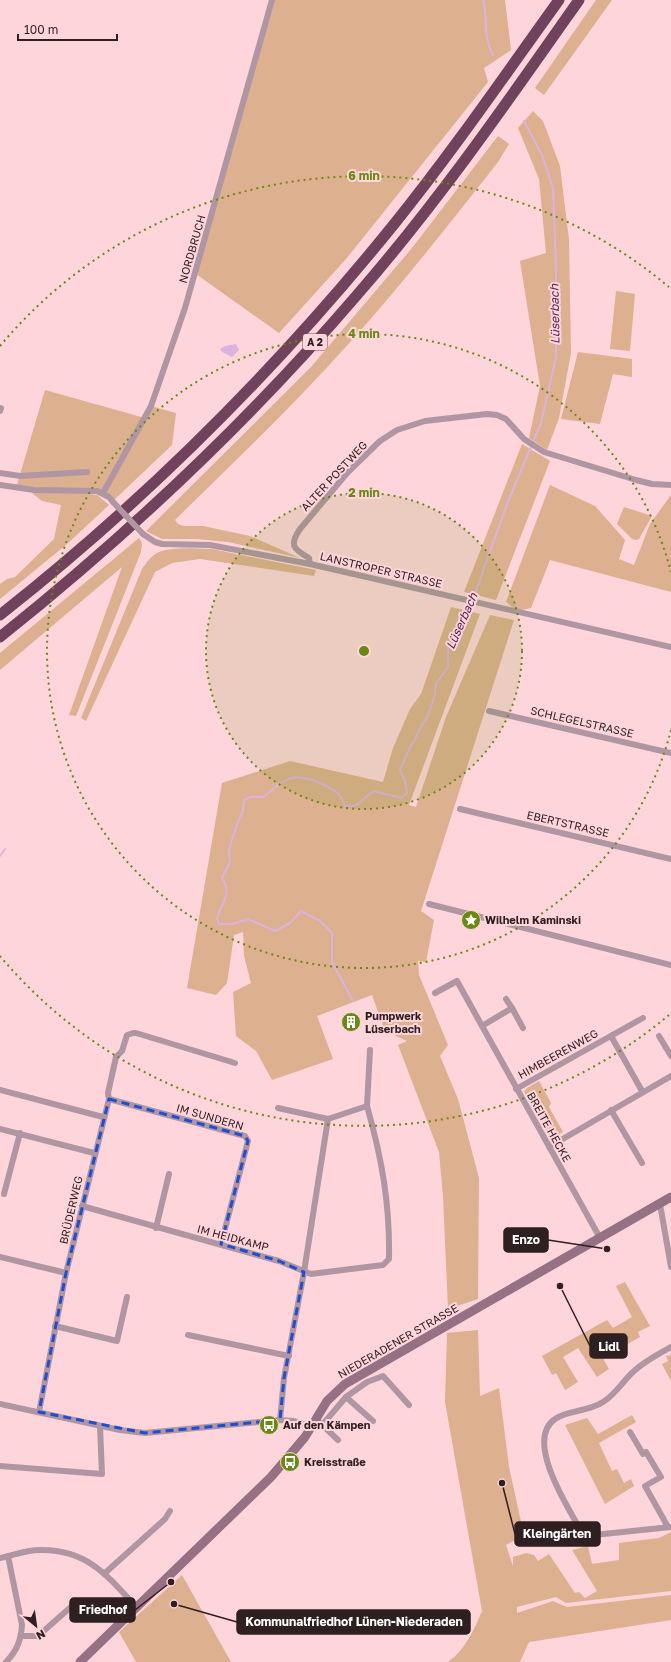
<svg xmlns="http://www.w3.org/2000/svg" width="671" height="1662" viewBox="0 0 671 1662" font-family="'Golos Text',sans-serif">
	<rect width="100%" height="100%" fill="#fed5da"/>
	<!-- green -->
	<g fill="#ddb090">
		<polygon points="272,0 505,0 511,50 484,68 488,82 346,259 279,333 196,274"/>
		<polygon points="596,0 612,0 544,95 535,88"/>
		<polygon points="533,111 543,121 560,166 569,240 571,353 559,418 547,450 529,438 540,386 520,261 546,253 539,179 518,128"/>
		<path d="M498 136 509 144 498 162C451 222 403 283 352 340 296 403 235 461 175 520L178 524 184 526H203L250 536 300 558 228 542 197 539H162L146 531 311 367 412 248Z"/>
		<polygon points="616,291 635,294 630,351 610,349"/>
		<polygon points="578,352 632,359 632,377 613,374 600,424 561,419"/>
		<polygon points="45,390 145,418 151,406 176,413 172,445 113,501 103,493 16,488"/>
		<polygon points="522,444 550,461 496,600 464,592"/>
		<polygon points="550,485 595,506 625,540 619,559 634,565 650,524 671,495 671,592 550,560 531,608 517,611 506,602"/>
		<polygon points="32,493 83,493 97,495 109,505 67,544 0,599 0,584 7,579 15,577 54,539 61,505 42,501"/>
		<polygon points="624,507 652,516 639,539 636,540 632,539 617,524"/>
		<polygon points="139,538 142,543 141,552 76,716 69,715 122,567 0,670 0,653"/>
		<path d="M212 549 316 570 314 576 200 559 172 563 155 572 86 721 81 718 142 569C146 563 151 556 157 553 173 546 195 549 212 549Z"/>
		<polygon points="451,607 480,614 409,805 416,807 446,717 490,615 514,620 421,911 434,920 426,962 418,961 419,975 448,1045 440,1056 458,1099 479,1178 478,1299 448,1309 443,1196 439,1152 398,1045 407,1041 385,1031 372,995 317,1016 333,1059 272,1080 256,1051 236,1036 233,992 251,983 244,956 243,932 234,935 227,983 216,995 187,988 222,783 290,761 383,782 393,748 410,709 421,694"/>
		<polygon points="539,1081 551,1103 549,1107 563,1132 553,1137 549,1136 524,1092 527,1088"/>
		<polygon points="625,1282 650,1326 638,1332 640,1337 603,1358 609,1369 597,1377 578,1348 563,1357 578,1382 565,1390 556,1373 552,1375 542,1356 607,1320 613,1328 632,1317 616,1286"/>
		<path d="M478 1330 480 1396 499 1388 509 1467 524 1535 506 1545 513 1566V1557L526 1553 534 1555 538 1561 549 1554 575 1593 579 1592 585 1598 597 1591 572 1550 588 1546 592 1564 619 1560V1543L659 1538 671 1532V1591L566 1603 556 1597 517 1607V1613L553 1601 567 1607 671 1595V1620L529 1642 520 1662H448C465 1650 474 1630 482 1611L445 1402 447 1333Z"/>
		<polygon points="671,1355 671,1381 662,1364 668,1361 666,1356"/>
		<polygon points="632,1415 636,1422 599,1443 612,1471 617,1469 624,1483 631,1479 634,1486 605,1504 565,1425 587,1418 598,1434"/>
		<polygon points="182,1575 231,1662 136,1662 119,1632"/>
	</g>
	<!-- water -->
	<polygon fill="#dcb3e0" points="236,344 239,350 232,357 222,352 220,349 225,346"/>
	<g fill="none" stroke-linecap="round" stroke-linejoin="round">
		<!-- stream -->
		<g stroke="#dcb3e0" stroke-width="2">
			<path d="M483 0C489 20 482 35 493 55"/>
			<polyline points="0,856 5,849"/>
			<path d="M353 1001 332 962V933L320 921 301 911 290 923 275 931 248 919 232 924H219L217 919C221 902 233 895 222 878L230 862 229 849 237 824 243 811 244 800 251 797H263C287 778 293 770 324 785 335 790 341 794 345 806 360 809 363 797 374 791L401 798 407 793 405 781 400 770 411 745 414 742 419 730 427 718 435 695 436 684 448 667V648L459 635 466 619 507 504 541 423 556 357V268L553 188 542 155 524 121"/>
		</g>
		<!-- street -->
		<g stroke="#af96a2" stroke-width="6">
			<polyline points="0,411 1,408"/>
			<polyline points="0,473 20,476 87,472"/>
			<polyline points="0,485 34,490 97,491 109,497 113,502"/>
			<polyline points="103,493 151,406 185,308 272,0"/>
			<polyline points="143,534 155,542 162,544 210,545 310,564 671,647"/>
			<path d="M310 564 309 558C293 549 289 545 300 529L348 472 380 441 397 430 425 421 487 414 497 415 506 419 524 439 544 452 636 480 652 484 671 485"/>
			<polyline points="489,711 671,753"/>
			<polyline points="460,809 671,859"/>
			<polyline points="429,904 671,965"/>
			<polyline points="435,993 457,981 600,1238"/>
			<polyline points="512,1008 523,1028"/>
			<polyline points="482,1026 512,1008 506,999"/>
			<polyline points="611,1036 642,1091"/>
			<polyline points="659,1036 671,1056"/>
			<polyline points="516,1089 643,1018"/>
			<polyline points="0,1090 103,1117"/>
			<polyline points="109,1099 245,1136 248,1141 221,1244"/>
			<polyline points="278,1108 328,1119 367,1106 370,1050"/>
			<polyline points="611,1110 642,1163"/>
			<polyline points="0,1129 94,1153"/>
			<polyline points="549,1147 671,1076"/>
			<polyline points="4,1194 20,1133"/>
			<polyline points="660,1204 671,1267"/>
			<path d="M82 1206 279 1261 311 1274 383 1265 389 1259C390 1204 382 1159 367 1106"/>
			<polyline points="156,1228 169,1174"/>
			<polyline points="0,1257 66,1273"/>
			<polyline points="55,1326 117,1341 127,1297"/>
			<polyline points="188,1335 289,1356"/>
			<path d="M671 1347C658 1354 643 1362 633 1372 622 1382 616 1394 603 1402 588 1412 567 1410 555 1419 523 1441 571 1512 584 1536L671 1527"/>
			<polyline points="346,1397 367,1382 383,1376 409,1405"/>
			<polyline points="0,1404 120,1430 145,1433 280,1420 294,1421 310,1426"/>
			<polyline points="39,1412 66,1273 109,1099 108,1093 116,1057 122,1051 127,1035 133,1033 136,1033 235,1063"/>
			<polyline points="280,1420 284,1378 304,1272 328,1119"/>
			<polyline points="319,1422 338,1440"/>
			<polyline points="323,1424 346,1397 373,1421"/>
			<polyline points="630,1432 643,1454 646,1452 661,1477 645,1486 668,1527"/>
			<polyline points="0,1466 102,1474 100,1426"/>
			<path d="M0 1558C13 1555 27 1550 40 1550 87 1549 108 1576 137 1608"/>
			<polyline points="105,1573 165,1519 170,1511"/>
			<polyline points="22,1636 38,1636 72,1606"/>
			<path d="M6 1662C17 1651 21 1640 22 1625L8 1556"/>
		</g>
		<!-- secondary -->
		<polyline stroke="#967184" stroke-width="9" points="80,1662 271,1477 305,1437 327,1401 345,1384 671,1197"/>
		<!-- highway -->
		<g stroke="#72415c" stroke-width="11">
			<path d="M0 615C146 500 278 368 395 223 453 151 505 75 559 0"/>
			<path d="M0 637C129 534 249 421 357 295 438 202 508 101 579 0"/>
		</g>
		<!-- street-bridge -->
		<polyline stroke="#af96a2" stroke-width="6" points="113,502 143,534"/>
	</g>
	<!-- marked area -->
	<path fill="none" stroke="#1d4ed8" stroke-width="3" stroke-dasharray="8 5" stroke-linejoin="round" d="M109 1099 245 1136 248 1141 221 1244 279 1261 304 1272 284 1378 280 1420 145 1433 39 1412 66 1273Z"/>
	<!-- distance rings -->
	<circle cx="364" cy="651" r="158" fill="#678a10" fill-opacity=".12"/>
	<g fill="none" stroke="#678a10" stroke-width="2" stroke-dasharray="2 4">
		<circle cx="364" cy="651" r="158"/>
		<path d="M671 730A317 317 0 1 1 671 572"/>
		<path d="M669 1015A475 475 0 0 1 0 956M0 346A475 475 0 0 1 669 287"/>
	</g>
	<!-- icons -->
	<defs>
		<symbol id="sight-disc" viewBox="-11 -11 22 22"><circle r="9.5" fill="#678a10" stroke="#fed5da"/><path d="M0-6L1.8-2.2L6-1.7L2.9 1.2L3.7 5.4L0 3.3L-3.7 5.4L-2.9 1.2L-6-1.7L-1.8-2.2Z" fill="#fff"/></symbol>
		<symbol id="building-disc" viewBox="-11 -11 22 22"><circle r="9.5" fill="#678a10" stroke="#fed5da"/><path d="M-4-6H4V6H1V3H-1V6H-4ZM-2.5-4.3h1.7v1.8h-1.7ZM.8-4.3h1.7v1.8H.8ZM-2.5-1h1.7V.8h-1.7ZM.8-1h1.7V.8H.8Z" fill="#fff"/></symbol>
		<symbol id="bus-disc" viewBox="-11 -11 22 22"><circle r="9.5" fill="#678a10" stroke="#fed5da"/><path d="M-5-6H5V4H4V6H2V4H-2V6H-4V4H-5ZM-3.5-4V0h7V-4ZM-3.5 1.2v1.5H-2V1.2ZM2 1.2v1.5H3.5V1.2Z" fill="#fff"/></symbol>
	</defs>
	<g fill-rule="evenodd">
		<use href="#sight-disc" x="460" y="909" width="22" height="22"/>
		<use href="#building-disc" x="340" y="1011" width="22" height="22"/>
		<use href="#bus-disc" x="258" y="1414" width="22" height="22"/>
		<use href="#bus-disc" x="279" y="1451" width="22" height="22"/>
	</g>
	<g text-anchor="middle" stroke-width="4" stroke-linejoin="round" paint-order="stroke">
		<!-- shield labels -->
		<rect fill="#fed5da" stroke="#6c5658" stroke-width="1" x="303" y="334" width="24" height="16" rx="3"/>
		<g font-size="10" font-weight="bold" fill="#2e1f21">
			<text x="315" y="346">A 2</text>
		</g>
		<!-- street labels -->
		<g font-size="11" fill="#2e1f21" stroke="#fed5da">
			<text transform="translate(192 249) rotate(-74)" y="4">NORDBRUCH</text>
			<text transform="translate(334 476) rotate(-47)" y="4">ALTER POSTWEG</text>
			<text transform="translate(381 570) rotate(13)" y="4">LANSTROPER STRASSE</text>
			<text transform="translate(582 722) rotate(13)" y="4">SCHLEGELSTRASSE</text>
			<text transform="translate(568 824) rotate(13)" y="4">EBERTSTRASSE</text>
			<text transform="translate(558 1054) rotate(-29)" y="4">HIMBEERENWEG</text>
			<text transform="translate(210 1117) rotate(16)" y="4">IM SUNDERN</text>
			<text transform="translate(549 1127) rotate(61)" y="4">BREITE HECKE</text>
			<text transform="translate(71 1210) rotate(-77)" y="4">BRÜDERWEG</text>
			<text transform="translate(233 1238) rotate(15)" y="4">IM HEIDKAMP</text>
			<text transform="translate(398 1341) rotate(-30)" y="4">NIEDERADENER STRASSE</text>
		</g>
		<!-- poi labels -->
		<g font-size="11" font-weight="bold" fill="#2e1f21" stroke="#fed5da" text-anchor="start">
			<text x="485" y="924">Wilhelm Kaminski</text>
			<text x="365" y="1020">Pumpwerk<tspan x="365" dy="13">Lüserbach</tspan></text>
			<text x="283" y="1429">Auf den Kämpen</text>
			<text x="304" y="1466">Kreisstraße</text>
		</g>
		<!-- water labels -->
		<g font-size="12" font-style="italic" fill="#54235a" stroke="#fed5da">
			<text transform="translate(555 314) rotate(-91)" y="4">Lüserbach</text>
			<text transform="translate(462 621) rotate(-66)" y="4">Lüserbach</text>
		</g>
	</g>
	<circle cx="364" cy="651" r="6" fill="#678a10" stroke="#fed5da" stroke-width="2"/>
	<g font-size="12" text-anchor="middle" font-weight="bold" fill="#678a10" stroke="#fed5da" stroke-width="4" stroke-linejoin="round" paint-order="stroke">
		<text x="364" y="180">6 min</text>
		<text x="364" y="338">4 min</text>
		<text x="364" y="497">2 min</text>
	</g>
	<!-- callouts -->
	<path fill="none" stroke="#2e1f21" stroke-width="1.5" d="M607 1249L548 1240M560 1286L590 1346M502 1483L515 1534M171 1582L135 1610M174 1604L237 1622"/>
	<g fill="#2e1f21" stroke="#fed5da" stroke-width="1.5">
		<circle cx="607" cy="1249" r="4"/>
		<circle cx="560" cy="1286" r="4"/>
		<circle cx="502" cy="1483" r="4"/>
		<circle cx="171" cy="1582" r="4"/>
		<circle cx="174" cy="1604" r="4"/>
	</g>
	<g fill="#2e1f21" stroke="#2e1f21" stroke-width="1.5">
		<rect x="504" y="1228" width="44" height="24" rx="4"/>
		<rect x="590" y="1334" width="37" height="24" rx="4"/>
		<rect x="515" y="1522" width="85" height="24" rx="4"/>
		<rect x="70" y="1598" width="65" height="24" rx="4"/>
		<rect x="237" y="1610" width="233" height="24" rx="4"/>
	</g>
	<g font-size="12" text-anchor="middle" font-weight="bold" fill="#fff">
		<text x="526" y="1244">Enzo</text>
		<text x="609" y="1351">Lidl</text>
		<text x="557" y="1538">Kleingärten</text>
		<text x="103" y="1614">Friedhof</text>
		<text x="354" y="1626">Kommunalfriedhof Lünen-Niederaden</text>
	</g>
	<!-- north arrow -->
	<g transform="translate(36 1626) rotate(151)" stroke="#fed5da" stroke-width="3" paint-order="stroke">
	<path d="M0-3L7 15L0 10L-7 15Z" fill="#2e1f21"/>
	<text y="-6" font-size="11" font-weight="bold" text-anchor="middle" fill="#2e1f21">N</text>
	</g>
	<!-- scale -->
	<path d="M18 34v6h99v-6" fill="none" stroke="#2e1f21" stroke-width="2"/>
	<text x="24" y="34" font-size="12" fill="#2e1f21" stroke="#fed5da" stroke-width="3" paint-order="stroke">100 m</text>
</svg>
